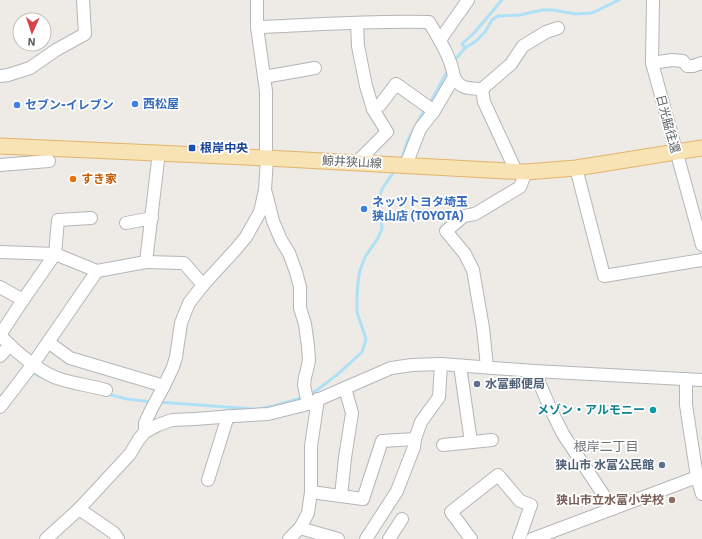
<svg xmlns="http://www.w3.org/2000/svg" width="702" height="539" viewBox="0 0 702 539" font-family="'IBM Plex Sans','Noto Sans JP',sans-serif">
	<rect width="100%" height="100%" fill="#eeebe6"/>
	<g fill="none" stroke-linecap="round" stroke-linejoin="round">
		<!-- stream -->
		<g stroke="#aee0f6" stroke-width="3">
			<polyline points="465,48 462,44 474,33 502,0"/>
			<polyline points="453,62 465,48 476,41 485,32 492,20 498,16 520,15 542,10 553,10 576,14 592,13 619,0"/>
			<polyline points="430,103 449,68"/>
			<path d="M401 160C404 154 405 148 407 142 413 130 419 119 426 108"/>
			<polyline points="31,370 34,373 41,377"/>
			<polyline points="107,394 127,399 152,402"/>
			<polyline points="309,394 313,393 338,374 362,352 366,339 357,312 357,296 358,282 360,270 365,257 378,238 382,229 380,195 382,189 395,170"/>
			<polyline points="158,402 254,409"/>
			<polyline points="259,409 274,406 304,397"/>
		</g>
		<defs>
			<g id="minor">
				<polyline points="653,0 652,63 702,245"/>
				<polyline points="357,23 358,46 366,86 373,109 387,132 357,162"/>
				<path d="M257 27C314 25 372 20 429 22 439 39 451 57 454 77L434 111 420 129 406 165"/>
				<polyline points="440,40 468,0"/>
				<polyline points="652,63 672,60 683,61 687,66 693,66 702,63"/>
				<polyline points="0,76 8,75 30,68 56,50 85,34 83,0"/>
				<polyline points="264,77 315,68"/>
				<path d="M454 77C461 90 469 88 482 89L511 64 523 46 546 32 558 28"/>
				<polyline points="482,89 484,102 516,171"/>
				<polyline points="373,109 380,105 396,84 434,111"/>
				<polyline points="0,165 49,161"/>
				<polyline points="576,168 604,276 702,260"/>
				<polyline points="266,193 273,221 281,240 289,253 296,272 300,287 300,308 305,324 308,346 309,360 307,370 305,377 304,385 308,404"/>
				<path d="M91 218 58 220 55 254 23 300 0 335C15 351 42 375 63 380 77 384 92 386 106 390"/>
				<polyline points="126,223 152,218"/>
				<polyline points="0,252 55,254 97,271 146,262 159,152"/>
				<polyline points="146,262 184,263 203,285"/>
				<polyline points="0,287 23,300"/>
				<polyline points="48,342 70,358 164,386"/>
				<polyline points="0,356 10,345"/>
				<polyline points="460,366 471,442"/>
				<polyline points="487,367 483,328 473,270 465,254 446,231 464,216 475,214 520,187 526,172"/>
				<polyline points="534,371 552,412 563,434 613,509"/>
				<polyline points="686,379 686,405 697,477 702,494"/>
				<polyline points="0,407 33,364 97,271"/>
				<polyline points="145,432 145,423 152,408 164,386 173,367 176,357 181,323 189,303 203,285 236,249 246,237 260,212 265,190 267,158 266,151 266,91 257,27 257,0"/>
				<polyline points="443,445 492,440"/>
				<polyline points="208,480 228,416"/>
				<polyline points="311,492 363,499 382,441 415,439"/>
				<polyline points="341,496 345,458 352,413 345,388"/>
				<polyline points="79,509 114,533 118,539"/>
				<polyline points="300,528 338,539"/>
				<polyline points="46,539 79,509 130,454 139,439 145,432 158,425 172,420 195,419 234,416 268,414 308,404 391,368 412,365 441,364 534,371 702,380"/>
				<polyline points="289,539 300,528 308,513 311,492 311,446 318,399"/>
				<polyline points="366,539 397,491 414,447 415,439 421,422 439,397 441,364"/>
				<polyline points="389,539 402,519"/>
				<polyline points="471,539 451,512 498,475 520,501 531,505 519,539"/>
				<polyline points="532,539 697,477"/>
			</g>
			<polyline id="major" points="0,146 267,158 526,172 576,168 702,148"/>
		</defs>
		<!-- minor casing -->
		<use href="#minor" stroke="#b3b6b9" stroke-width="14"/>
		<!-- major casing -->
		<use href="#major" stroke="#e3b36a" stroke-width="17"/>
		<!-- minor -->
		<use href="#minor" stroke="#fff" stroke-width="12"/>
		<!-- major -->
		<use href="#major" stroke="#f7e3b3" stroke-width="15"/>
	</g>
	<!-- markers -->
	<g fill="#3f7fe0" stroke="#fff" stroke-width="1.5">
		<circle cx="135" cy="104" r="4"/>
		<circle cx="17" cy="105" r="4"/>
		<circle cx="364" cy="209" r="4"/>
	</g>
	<rect fill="#1a4fb4" stroke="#fff" stroke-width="1.5" x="188" y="144" width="8" height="8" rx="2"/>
	<circle fill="#e8710a" stroke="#fff" stroke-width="1.5" cx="73" cy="179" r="4"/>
	<g fill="#5c6f8a" stroke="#fff" stroke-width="1.5">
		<circle cx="477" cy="384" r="4"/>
		<circle cx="662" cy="465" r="4"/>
	</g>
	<circle fill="#0f9aa8" stroke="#fff" stroke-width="1.5" cx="653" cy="410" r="4"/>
	<circle fill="#8d6e63" stroke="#fff" stroke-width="1.5" cx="672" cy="500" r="4"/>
	<g text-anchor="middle" stroke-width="3.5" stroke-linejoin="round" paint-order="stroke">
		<!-- shop labels -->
		<g font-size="12" font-weight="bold" fill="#366cbe" stroke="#fff" text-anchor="start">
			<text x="143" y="108">西松屋</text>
			<text x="25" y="109">セブン-イレブン</text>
			<text x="372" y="206">ネッツトヨタ埼玉<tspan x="372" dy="14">狭山店 (TOYOTA)</tspan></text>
		</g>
		<!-- street labels -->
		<g font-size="12" fill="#5e6265" stroke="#fff">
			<text transform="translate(668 124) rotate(75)" y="4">日光脇往還</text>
			<text transform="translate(352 162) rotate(3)" y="4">鯨井狭山線</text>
		</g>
		<!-- transit labels -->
		<g font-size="12" font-weight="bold" fill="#164399" stroke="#fff" text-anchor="start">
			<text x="200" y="152">根岸中央</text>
		</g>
		<!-- food labels -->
		<g font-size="12" font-weight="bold" fill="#c56008" stroke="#fff" text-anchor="start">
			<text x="81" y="183">すき家</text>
		</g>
		<!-- service labels -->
		<g font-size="12" font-weight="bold" fill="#4e5e75" stroke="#fff" text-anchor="start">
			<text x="485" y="388">水富郵便局</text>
			<text x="654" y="469" text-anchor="end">狭山市 水富公民館</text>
		</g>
		<!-- culture labels -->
		<g font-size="12" font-weight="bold" fill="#0d838f" stroke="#fff" text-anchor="end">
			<text x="645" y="414">メゾン・アルモニー</text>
		</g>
		<!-- education labels -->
		<g font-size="12" font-weight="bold" fill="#785e54" stroke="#fff" text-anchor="end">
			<text x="664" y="504">狭山市立水富小学校</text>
		</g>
		<!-- neighbourhood labels -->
		<g font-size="13" fill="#6f7477" stroke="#fff">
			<text x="606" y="451">根岸二丁目</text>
		</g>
	</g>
	<!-- north arrow -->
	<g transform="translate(32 32) rotate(183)"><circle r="19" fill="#ffffff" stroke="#bfc0c1"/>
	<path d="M0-3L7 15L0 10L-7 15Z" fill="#d84349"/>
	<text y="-6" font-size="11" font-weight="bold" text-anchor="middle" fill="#5e6265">N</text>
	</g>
</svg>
